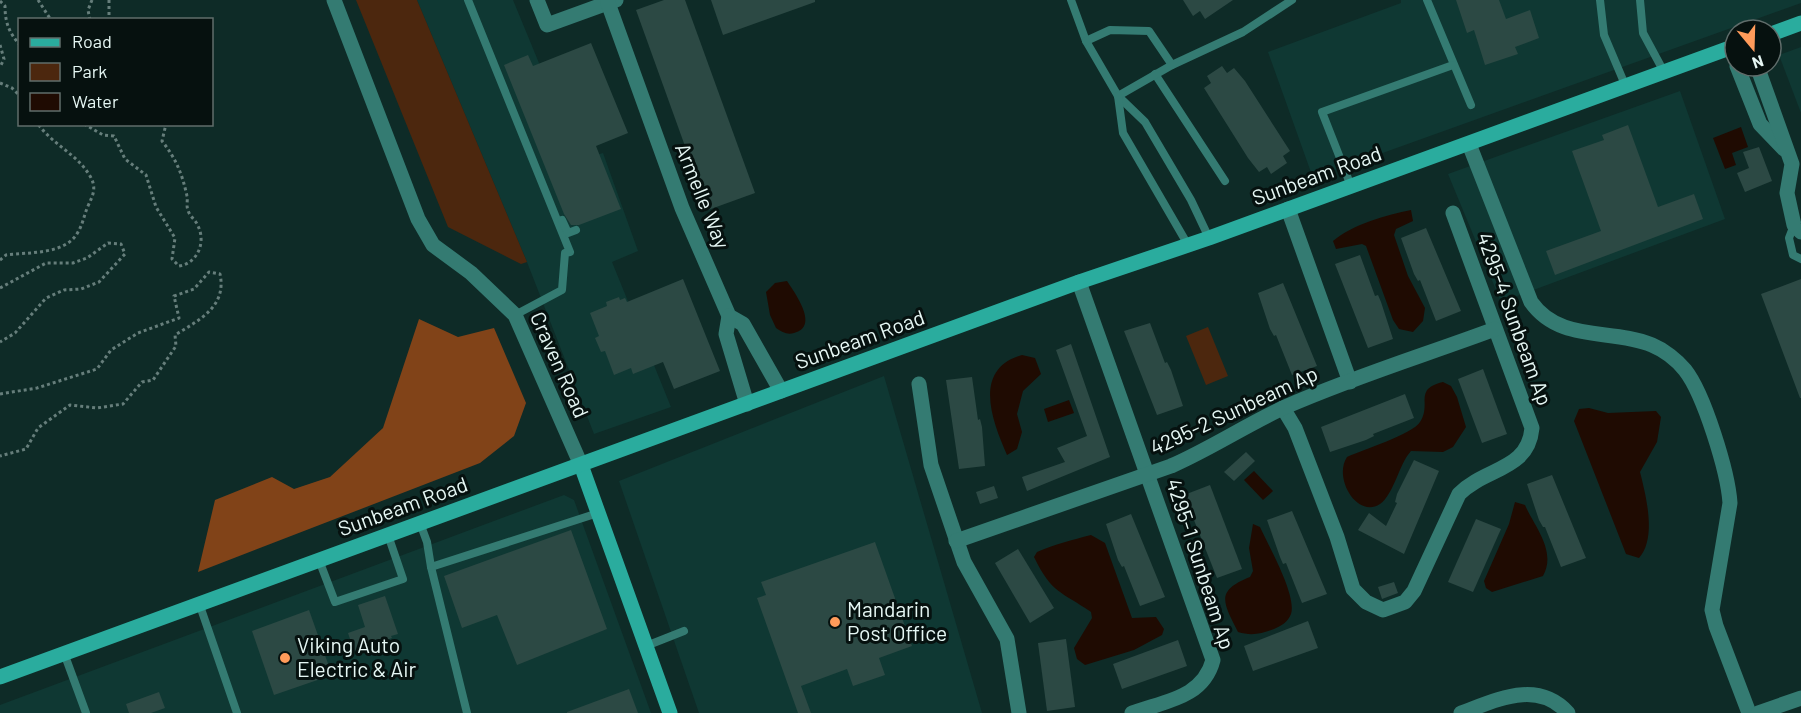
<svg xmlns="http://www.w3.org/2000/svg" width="1801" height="713" viewBox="0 0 1801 713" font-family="Barlow,sans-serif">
	<rect width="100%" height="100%" fill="#0e2b27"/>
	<!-- built -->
	<g fill="#0f3833">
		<polygon points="417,0 513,0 579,160 603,153 638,251 612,262 671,407 594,434 527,262"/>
		<polygon points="1401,0 1801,0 1801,3 1313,178 1268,52 1401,3"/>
		<polygon points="1801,47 1801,113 1779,55"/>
		<polygon points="1680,91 1725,219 1501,302 1448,174"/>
		<polygon points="884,376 982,713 699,713 619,481"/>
		<polygon points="564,495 574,500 651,713 0,713 0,705"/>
	</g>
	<!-- green -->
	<g fill="#4c270e">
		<polygon points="356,0 417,0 527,262 521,264 448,227"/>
		<polygon points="1208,327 1228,376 1206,385 1186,336"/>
	</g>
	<!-- forest -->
	<polygon fill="#814318" points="419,319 458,337 494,328 526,403 514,436 480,463 198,572 215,500 272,477 294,489 330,477 383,428"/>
	<!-- water -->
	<g fill="#1f0b02">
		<polygon points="1741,127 1748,147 1732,153 1736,165 1725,169 1713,138"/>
		<path d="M1411 210 1413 221 1396 229 1394 235 1408 276 1425 308 1423 321 1413 332 1399 329 1393 320 1366 246 1362 244 1336 249 1333 241C1353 224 1387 215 1411 210Z"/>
		<path d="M787 281C795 293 820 327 794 333 787 335 782 332 776 328L770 315 766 292 775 283Z"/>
		<path d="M1022 355 1035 358 1041 374 1023 391 1017 414 1022 432 1017 449 1007 455C992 421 972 369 1022 355Z"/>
		<path d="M1443 382 1451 386 1457 397 1466 427 1453 447 1443 452 1411 451C1399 464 1394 494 1380 504 1357 519 1333 478 1347 457 1362 450 1413 434 1420 422 1432 404 1413 389 1443 382Z"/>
		<polygon points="1069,400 1074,413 1048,422 1044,409"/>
		<path d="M1589 408 1608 413 1656 411 1661 417 1657 442 1640 472C1646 496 1657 538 1639 558L1626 554 1574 421 1579 409Z"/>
		<polygon points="1254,471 1273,491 1263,500 1244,480"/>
		<path d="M1515 502 1525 505C1534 526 1557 551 1543 576L1492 592 1486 588 1484 581 1509 524Z"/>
		<path d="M1253 524 1260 527C1268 545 1297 595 1291 614 1288 622 1281 626 1274 629 1261 634 1251 636 1238 632 1223 602 1215 591 1250 577L1253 571 1249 548Z"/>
		<path d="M1091 535 1105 543 1132 618 1156 617 1164 629 1162 635 1134 650 1085 665 1077 659 1074 648 1092 618 1091 612C1061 591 1052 594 1034 557L1037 552C1055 544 1072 540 1091 535Z"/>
	</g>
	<!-- building -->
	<g fill="#2c4944">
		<polygon points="664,0 685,0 755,193 708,210 636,10"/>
		<polygon points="711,0 815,0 815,2 723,35"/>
		<polygon points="1183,0 1233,0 1205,19 1200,11 1193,16"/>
		<polygon points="1456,0 1499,0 1506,19 1530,10 1539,38 1515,47 1518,54 1485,65 1474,30 1467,33"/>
		<polygon points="591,43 628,133 596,146 621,209 579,225 571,225 564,214 504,65 528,55 533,66"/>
		<polygon points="1222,66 1227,73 1234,68 1245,81 1290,151 1283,156 1287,163 1271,174 1267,167 1259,172 1248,158 1204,88 1211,83 1207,76"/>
		<polygon points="1628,125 1658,207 1694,194 1703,219 1555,275 1546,251 1601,231 1572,151 1604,140 1602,135"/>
		<polygon points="1759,147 1772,181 1745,192 1737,173 1749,168 1743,152"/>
		<polygon points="1426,228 1461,311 1436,321 1420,280 1418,281 1414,274 1401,238"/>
		<polygon points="1360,255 1375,296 1378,295 1381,302 1393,339 1368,348 1335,264"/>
		<polygon points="683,279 720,371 674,389 663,362 633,374 631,368 614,375 605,351 601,352 595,338 599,336 590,313 607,306 606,302 619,297 620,300 625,298 627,302"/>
		<polygon points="1801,279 1801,398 1800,398 1761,294"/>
		<polygon points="1283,283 1317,366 1292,375 1276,335 1274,336 1270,329 1258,293"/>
		<polygon points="1150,323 1165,363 1167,362 1171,370 1183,406 1157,415 1124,331"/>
		<polygon points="1071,344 1110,457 1027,491 1022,477 1065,462 1057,448 1087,436 1056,350"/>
		<polygon points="1483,369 1507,434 1482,443 1458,379"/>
		<polygon points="972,377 978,420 980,419 982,427 985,466 959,469 946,380"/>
		<polygon points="1405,394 1414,418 1373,434 1374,436 1366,440 1330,452 1321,427"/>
		<polygon points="1246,452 1255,461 1234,481 1224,472"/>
		<polygon points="1414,460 1439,471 1404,554 1358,530 1369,513 1386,526 1397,503 1395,502 1397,494"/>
		<polygon points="1552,475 1586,558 1561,567 1545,527 1543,527 1539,520 1527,484"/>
		<polygon points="1210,485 1242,569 1217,578 1184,495"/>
		<polygon points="994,486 998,498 980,504 976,492"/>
		<polygon points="1292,511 1327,594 1302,603 1286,563 1283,564 1280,557 1267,520"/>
		<polygon points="1131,514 1165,597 1140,606 1124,566 1122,567 1118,560 1106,524"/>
		<polygon points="1476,519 1501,529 1473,592 1448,582"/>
		<polygon points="571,530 607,629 517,665 497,615 462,628 444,576"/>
		<polygon points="875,542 912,646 879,658 885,675 853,686 847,669 801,686 811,713 798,713 757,598 766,595 761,582"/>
		<polygon points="1018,549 1054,608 1030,623 995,563"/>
		<polygon points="1394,582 1398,593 1382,599 1378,587"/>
		<polygon points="385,596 398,634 391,636 392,638 354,651 348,633 365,627 358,605"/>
		<polygon points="309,610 332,675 274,695 252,631"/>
		<polygon points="1308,621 1318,648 1253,671 1244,646"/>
		<polygon points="1066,639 1075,707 1047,711 1038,643"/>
		<polygon points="1178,640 1187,666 1122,689 1113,664"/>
		<polygon points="629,689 638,713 567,713 567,712"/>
		<polygon points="159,692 165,708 151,713 129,713 126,704"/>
	</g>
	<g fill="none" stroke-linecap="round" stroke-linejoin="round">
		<!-- path -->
		<g stroke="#667e7b" stroke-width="3" stroke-dasharray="3 3" stroke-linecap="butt">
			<polyline points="38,0 51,20"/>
			<polyline points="109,0 109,20"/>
			<path d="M0 1 5 6C5 22 9 33 20 45"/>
			<polyline points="90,20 88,10 92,0"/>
			<polyline points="0,45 4,59 0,67"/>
			<polyline points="20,52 20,64"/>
			<polyline points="0,83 12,88 20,96"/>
			<path d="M84 124 103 135 114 136 125 159 146 175 156 207 175 238 172 259 179 266C198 263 206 242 198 226 196 220 189 216 188 210 186 206 188 200 187 196 182 173 176 159 162 141L166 124"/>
			<path d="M0 260 6 255C28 252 66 255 78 232 83 224 84 215 88 206 93 195 97 188 90 176 77 154 53 145 38 124"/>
			<polyline points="0,288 46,263 73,263 87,258 108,243 121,244 125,254 99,282 81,289 64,290 46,298 15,333 0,342"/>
			<path d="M0 394 37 388 97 369 111 350 138 333 179 318 174 296 194 289 209 272 220 274C227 307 199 320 175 335L176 346 153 380 142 382 123 404 97 408 70 405 38 428 26 449 0 456"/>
		</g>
		<!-- lane -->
		<g stroke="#347b72" stroke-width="8">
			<polyline points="468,0 570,252 565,253 562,290 515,315"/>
			<polyline points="1071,0 1086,41 1118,96 1145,122 1191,200 1209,238"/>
			<polyline points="1427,0 1471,105"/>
			<polyline points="1600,0 1604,35 1626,87"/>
			<polyline points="1640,0 1643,33 1664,72"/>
			<polyline points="1086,41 1110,30 1149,31 1172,65"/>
			<polyline points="1155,74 1225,181"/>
			<polyline points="1118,96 1172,65 1243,32 1292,0"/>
			<polyline points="1118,96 1123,133 1188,245"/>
			<polyline points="1351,186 1322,112 1453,65"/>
			<polyline points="562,220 568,233 576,230"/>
			<polyline points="1794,225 1789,238 1793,255 1801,259"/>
			<polyline points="420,523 427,542 431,567 467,713"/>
			<polyline points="319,560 335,602 403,579 388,535"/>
			<polyline points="431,567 598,513"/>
			<polyline points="199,603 237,713"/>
			<polyline points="646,646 684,631"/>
			<polyline points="64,653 86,713"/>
		</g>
		<!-- street -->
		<g stroke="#347b72" stroke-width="15">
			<polyline points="334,0 418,219 433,245 471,273 515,315 581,465"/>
			<polyline points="537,0 547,25 616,0"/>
			<polyline points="608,3 682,208 729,316 743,324 781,391"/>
			<polyline points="1737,66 1760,124 1784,149"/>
			<polyline points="1757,66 1792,164 1787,193 1794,225 1801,232"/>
			<path d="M1469 144 1531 302C1560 343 1611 328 1652 345 1664 350 1677 360 1685 370 1704 394 1728 472 1730 503L1712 610 1716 626 1749 713"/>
			<polyline points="1288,209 1350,382"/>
			<path d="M1079 282 1213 660C1203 698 1165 701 1132 713"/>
			<polyline points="729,316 726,334 747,404"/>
			<polyline points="919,384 931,465 964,562 1007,639 1019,713"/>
			<path d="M1283 408 1295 428 1337 537 1353 589 1366 602 1383 610 1405 602 1414 591 1459 494C1486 467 1528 471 1532 428L1453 213"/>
			<path d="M956 541 1171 466C1210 449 1246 425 1285 407 1353 377 1425 355 1495 329"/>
			<path d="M1461 713C1497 700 1537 679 1568 713"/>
			<polyline points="1758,713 1801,698"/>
		</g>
		<!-- secondary -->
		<g stroke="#2aac9e" stroke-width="15">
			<polyline points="1771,34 1801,23"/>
			<polyline points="581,465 670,713"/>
			<polyline points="0,677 1079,282 1209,238 1735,46"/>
		</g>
	</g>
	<!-- markers -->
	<g fill="#ff9b5a" stroke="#06110f" stroke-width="2">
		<circle cx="835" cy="622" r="6"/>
		<circle cx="285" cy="658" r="6"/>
	</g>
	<g text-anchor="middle" stroke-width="6" stroke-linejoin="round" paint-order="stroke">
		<!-- street labels -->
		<g font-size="21" fill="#e6f7f4" stroke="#06110f">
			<text transform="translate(1317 176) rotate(-20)" y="7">Sunbeam Road</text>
			<text transform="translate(702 196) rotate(68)" y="7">Armelle Way</text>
			<text transform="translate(1514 319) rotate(70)" y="7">4295-4 Sunbeam Ap</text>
			<text transform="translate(860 340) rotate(-20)" y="7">Sunbeam Road</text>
			<text transform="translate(559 365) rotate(66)" y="7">Craven Road</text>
			<text transform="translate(1234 411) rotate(-25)" y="7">4295-2 Sunbeam Ap</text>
			<text transform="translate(403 507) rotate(-20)" y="7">Sunbeam Road</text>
			<text transform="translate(1200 564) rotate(72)" y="7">4295-1 Sunbeam Ap</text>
		</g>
		<!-- poi labels -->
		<g font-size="21" fill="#e6f7f4" stroke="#06110f" text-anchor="start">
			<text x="847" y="617">Mandarin<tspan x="847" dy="24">Post Office</tspan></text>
			<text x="297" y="653">Viking Auto<tspan x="297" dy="24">Electric &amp; Air</tspan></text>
		</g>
	</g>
	<!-- legend -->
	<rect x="18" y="18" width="195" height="108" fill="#06110f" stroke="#606d6b" stroke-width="1.5"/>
	<rect x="30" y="38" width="30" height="9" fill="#2aac9e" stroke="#606d6b" stroke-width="1.5"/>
	<text x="72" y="48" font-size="18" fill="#e6f7f4">Road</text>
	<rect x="30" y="63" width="30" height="18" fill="#4c270e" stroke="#606d6b" stroke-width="1.5"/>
	<text x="72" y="78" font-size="18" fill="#e6f7f4">Park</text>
	<rect x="30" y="93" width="30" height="18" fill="#1f0b02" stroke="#606d6b" stroke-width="1.5"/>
	<text x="72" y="108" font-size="18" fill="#e6f7f4">Water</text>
	<!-- north arrow -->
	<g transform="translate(1753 48) rotate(161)"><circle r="28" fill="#06110f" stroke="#606d6b" stroke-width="1.5"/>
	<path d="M0-4.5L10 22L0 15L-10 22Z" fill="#ff9b5a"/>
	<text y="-9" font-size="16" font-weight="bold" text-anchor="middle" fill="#e6f7f4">N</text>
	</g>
</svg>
